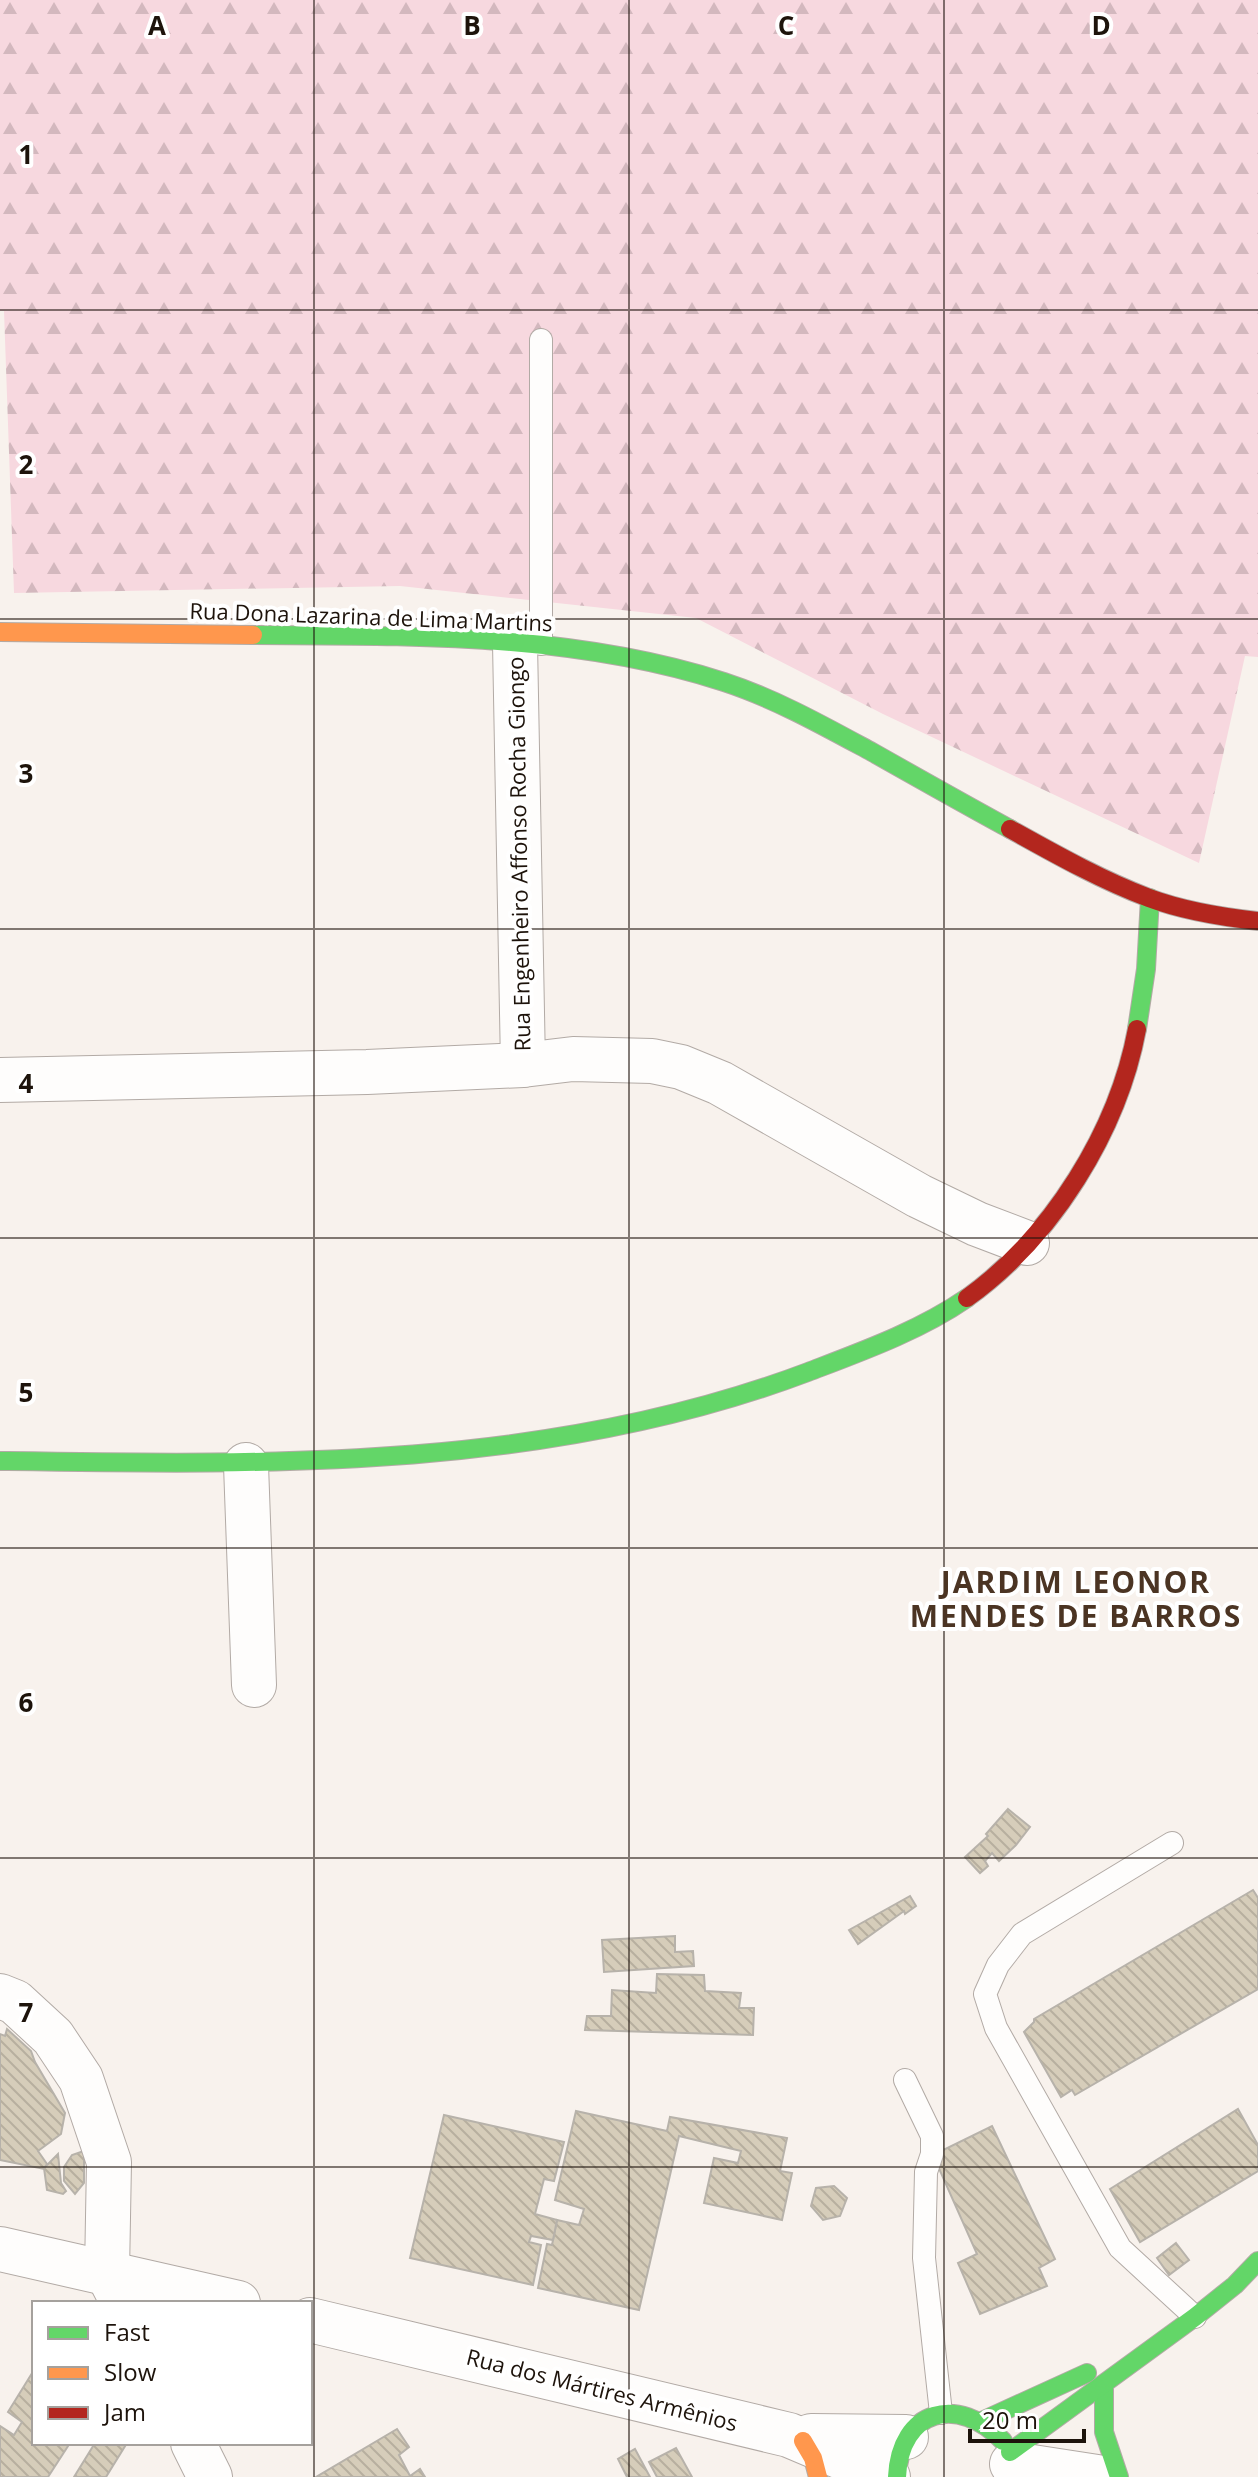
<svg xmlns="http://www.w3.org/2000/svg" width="1258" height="2477" viewBox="0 0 1258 2477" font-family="'Open Sans',sans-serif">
	<defs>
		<pattern id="forest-firs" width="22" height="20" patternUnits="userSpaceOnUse" patternTransform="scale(2)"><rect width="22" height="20" fill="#f7d8df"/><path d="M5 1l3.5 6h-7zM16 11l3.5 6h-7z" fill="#d3b8be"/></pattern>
		<pattern id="building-back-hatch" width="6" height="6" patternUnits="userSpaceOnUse" patternTransform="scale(2)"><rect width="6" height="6" fill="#d6cdba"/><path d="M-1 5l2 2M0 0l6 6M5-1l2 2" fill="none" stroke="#b7af9f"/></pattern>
	</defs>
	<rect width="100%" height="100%" fill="#f8f2ed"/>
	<!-- forest -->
	<polygon fill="url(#forest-firs)" points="0,0 1258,0 1258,657 1245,656 1199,863 883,714 696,618 400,586 14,593 4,311 0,311"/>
	<!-- building -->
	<g fill="url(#building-back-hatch)" stroke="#b7b2aa" stroke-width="2">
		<polygon points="1008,1809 1030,1827 1016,1845 999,1861 992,1853 985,1861 988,1866 980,1873 965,1857 988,1836 986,1834"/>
		<polygon points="1253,1890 1258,1898 1258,1989 1075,2095 1072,2090 1061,2097 1024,2032 1034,2022 1034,2019"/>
		<polygon points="910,1896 916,1906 905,1914 904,1911 858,1944 849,1930"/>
		<polygon points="675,1936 675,1952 693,1951 694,1966 604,1972 602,1940"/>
		<polygon points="657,1974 704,1975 705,1991 741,1993 739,2008 754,2008 753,2035 585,2030 587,2016 611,2016 612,1990 656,1993"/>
		<polygon points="7,2029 31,2051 35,2062 65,2113 61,2134 38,2151 47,2164 44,2169 0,2160 0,2034 5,2036"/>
		<polygon points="1238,2109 1258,2145 1258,2171 1140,2242 1110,2189"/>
		<polygon points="576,2111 667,2131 670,2117 787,2138 780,2171 792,2173 782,2220 704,2203 714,2158 738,2163 741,2151 679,2136 639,2310 538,2288 547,2244 552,2245 557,2220 579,2225 584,2209 555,2200"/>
		<polygon points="444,2115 564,2142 554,2181 544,2179 535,2214 557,2220 553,2240 531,2236 529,2242 541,2245 533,2285 410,2258"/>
		<polygon points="992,2126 1055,2259 1039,2268 1047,2286 980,2314 958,2263 977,2254 933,2155"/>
		<polygon points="84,2151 84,2183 75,2194 64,2181 64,2167 72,2155"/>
		<polygon points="58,2154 61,2183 66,2191 63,2194 47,2190 44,2168"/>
		<polygon points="834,2186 847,2198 840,2216 823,2220 811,2206 816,2188"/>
		<polygon points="1176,2243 1189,2260 1169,2275 1157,2258"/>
		<polygon points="34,2370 34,2443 70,2443 48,2477 0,2477 0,2426 14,2435 22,2422 8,2412"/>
		<polygon points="397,2429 409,2447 399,2455 410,2476 420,2469 425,2477 316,2477"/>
		<polygon points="95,2443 127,2443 106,2477 74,2477"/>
		<polygon points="676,2448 692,2477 657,2477 649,2462"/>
		<polygon points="635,2449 650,2477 627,2477 618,2459"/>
	</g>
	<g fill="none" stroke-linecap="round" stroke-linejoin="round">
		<defs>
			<g id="lane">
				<polyline points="541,644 541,340"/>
				<polyline points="1172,1843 1022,1934 998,1965 985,1994 996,2028 1120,2248 1195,2317"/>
				<polyline points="905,2080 932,2136 932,2154 926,2172 924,2258 941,2413"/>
			</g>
			<g id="street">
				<polyline points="515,643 523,1065"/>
				<polyline points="0,1080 367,1072 523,1065 573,1059 652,1061 681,1067 720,1083 919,1196 977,1224 1027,1243"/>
				<polyline points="246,1465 254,1685"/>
				<polyline points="0,1996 15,2002 53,2037 81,2079 109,2162 107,2272 123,2303"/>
				<polyline points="0,2249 238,2303"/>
				<polyline points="310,2320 789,2435 888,2477"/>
				<polyline points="811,2436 906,2437"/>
				<polyline points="193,2443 210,2477"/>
				<polyline points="1012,2464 1097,2477"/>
			</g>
			<g id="fast">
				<path d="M253 635C410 636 573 633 724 682 776 699 824 726 872 752 918 778 964 804 1010 829"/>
				<polyline points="1137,1029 1146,969 1150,898"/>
				<path d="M0 1461C273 1465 549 1470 808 1372 863 1351 919 1331 967 1298"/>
				<polyline points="1104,2384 1104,2432 1119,2477"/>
				<polyline points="984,2420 1087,2373"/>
				<polyline points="1010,2452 1195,2317 1235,2285 1258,2261"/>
				<path d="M897 2477C900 2409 958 2394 1003 2441"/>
			</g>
			<g id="slow">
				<polyline points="0,632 253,635"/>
				<polyline points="803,2441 813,2458 818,2477"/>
			</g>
			<g id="jam">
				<path d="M1010 829C1055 854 1101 880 1149 898 1184 911 1221 917 1258 921"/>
				<path d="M967 1298C1052 1237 1118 1131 1137 1029"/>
			</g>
		</defs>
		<!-- lane casing -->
		<use href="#lane" stroke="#b2aaa5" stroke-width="24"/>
		<!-- street casing -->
		<use href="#street" stroke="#b2aaa5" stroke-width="46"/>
		<!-- fast casing -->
		<use href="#fast" stroke="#b2aaa5" stroke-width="20"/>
		<!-- slow casing -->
		<use href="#slow" stroke="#b2aaa5" stroke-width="20"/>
		<!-- jam casing -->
		<use href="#jam" stroke="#b2aaa5" stroke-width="20"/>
		<!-- lane -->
		<use href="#lane" stroke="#fefdfc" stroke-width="22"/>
		<!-- street -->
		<use href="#street" stroke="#fefdfc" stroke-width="44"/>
		<!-- fast -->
		<use href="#fast" stroke="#63d668" stroke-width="18"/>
		<!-- slow -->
		<use href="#slow" stroke="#ff974d" stroke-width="18"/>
		<!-- jam -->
		<use href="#jam" stroke="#b3261e" stroke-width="18"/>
	</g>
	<!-- grid -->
	<path fill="none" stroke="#1d130b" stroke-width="2" stroke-opacity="0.55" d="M314 0V2477M629 0V2477M944 0V2477M0 310H1258M0 619H1258M0 929H1258M0 1238H1258M0 1548H1258M0 1858H1258M0 2167H1258"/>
	<g text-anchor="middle" stroke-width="8" stroke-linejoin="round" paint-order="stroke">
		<!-- street labels -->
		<g font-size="22" fill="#1d130b" stroke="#fff">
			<text transform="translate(371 617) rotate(2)" y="8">Rua Dona Lazarina de Lima Martins</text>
			<text transform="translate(519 854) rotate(-91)" y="8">Rua Engenheiro Affonso Rocha Giongo</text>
			<text transform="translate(602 2390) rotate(14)" y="8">Rua dos Mártires Armênios</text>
		</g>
		<!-- district labels -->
		<g font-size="30" font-weight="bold" letter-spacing="2" fill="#4b3423" stroke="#fff">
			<text x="1076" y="1593">JARDIM LEONOR<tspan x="1076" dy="34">MENDES DE BARROS</tspan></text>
		</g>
	</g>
	<g font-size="26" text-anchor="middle" font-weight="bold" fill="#1d130b" stroke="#fff" stroke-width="8" stroke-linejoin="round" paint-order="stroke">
		<text x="157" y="35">A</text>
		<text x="472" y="35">B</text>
		<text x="786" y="35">C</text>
		<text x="1101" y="35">D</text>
		<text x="26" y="164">1</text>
		<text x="26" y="474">2</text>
		<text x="26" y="783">3</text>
		<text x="26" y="1093">4</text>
		<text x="26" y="1402">5</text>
		<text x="26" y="1712">6</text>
		<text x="26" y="2022">7</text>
	</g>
	<!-- legend -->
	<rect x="32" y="2301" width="280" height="144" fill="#ffffff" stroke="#a5a19d" stroke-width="2"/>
	<rect x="48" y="2327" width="40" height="12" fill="#63d668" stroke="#a5a19d" stroke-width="2"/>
	<text x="104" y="2341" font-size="24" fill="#1d130b">Fast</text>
	<rect x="48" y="2367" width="40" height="12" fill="#ff974d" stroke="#a5a19d" stroke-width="2"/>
	<text x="104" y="2381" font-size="24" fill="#1d130b">Slow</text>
	<rect x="48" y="2407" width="40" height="12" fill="#b3261e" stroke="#a5a19d" stroke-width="2"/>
	<text x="104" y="2421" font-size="24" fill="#1d130b">Jam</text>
	<!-- scale -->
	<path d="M970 2429v12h114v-12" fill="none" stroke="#1d130b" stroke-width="4"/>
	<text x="982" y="2429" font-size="24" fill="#1d130b" stroke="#ffffff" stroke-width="6" paint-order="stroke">20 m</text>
</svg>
